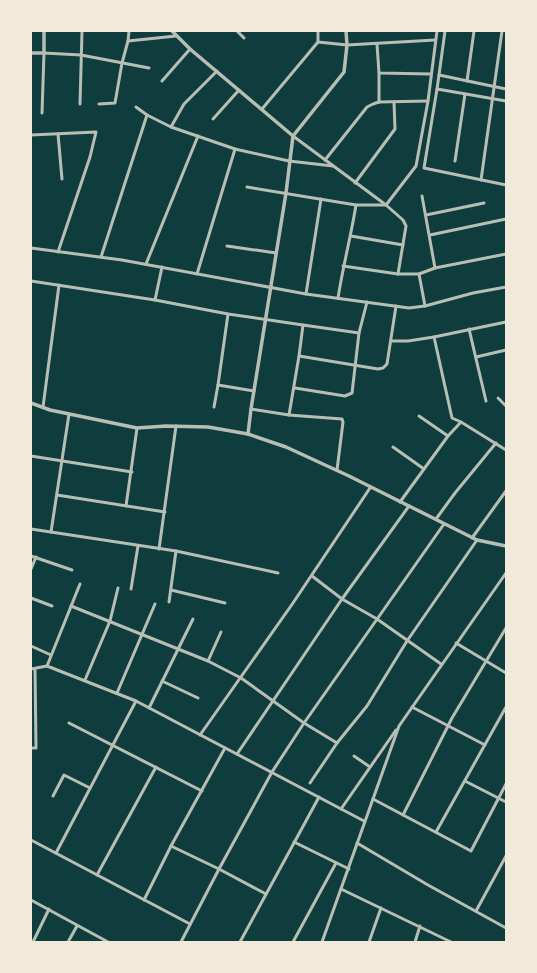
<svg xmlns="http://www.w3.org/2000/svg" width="537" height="973" viewBox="0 0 537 973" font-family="'Sofia Sans Condensed',sans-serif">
	<rect width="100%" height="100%" fill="#0f3d3e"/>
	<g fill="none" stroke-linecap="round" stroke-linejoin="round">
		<!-- minor -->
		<g stroke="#b8beb3" stroke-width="3">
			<polyline points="237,31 244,38"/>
			<polyline points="445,31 439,75 506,89"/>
			<polyline points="128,41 176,36"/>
			<polyline points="318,42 347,45 435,40"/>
			<polyline points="377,44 379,73 431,74"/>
			<polyline points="162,81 190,49"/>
			<polyline points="467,81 474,31"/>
			<polyline points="437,89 439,75"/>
			<polyline points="506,101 437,89 424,168 506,185"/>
			<polyline points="379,102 379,73"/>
			<polyline points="80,104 82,31"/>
			<polyline points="99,104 115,103 122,63 128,41 129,31"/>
			<polyline points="136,107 147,115 171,127 235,149 289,161 333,166"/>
			<polyline points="262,109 318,42 318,31"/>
			<polyline points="42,113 44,53 81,55 149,68"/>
			<polyline points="213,119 239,90"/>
			<polyline points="171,127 184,104 217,71"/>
			<polyline points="58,134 62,179"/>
			<polyline points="31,135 96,132 90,157 58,252"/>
			<polyline points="293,136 386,205 403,220 406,226 398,274"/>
			<polyline points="325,160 367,107 373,104 379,102 428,101"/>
			<polyline points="455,161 465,94"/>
			<polyline points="481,180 502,31"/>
			<polyline points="355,183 395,129 394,102"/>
			<polyline points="247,187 356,205 386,205 416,166 428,101 437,31"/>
			<polyline points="422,196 435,268"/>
			<polyline points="426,215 484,203"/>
			<polyline points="430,235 506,219"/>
			<polyline points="351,236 403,245"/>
			<polyline points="227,246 276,253"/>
			<polyline points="31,248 122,260 306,294 409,308 425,306 473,293 506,287"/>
			<polyline points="101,257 147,115"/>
			<polyline points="146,264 198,136"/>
			<polyline points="343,266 398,274 419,274 425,306"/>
			<polyline points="197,274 235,149"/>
			<polyline points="419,274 435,268 506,254"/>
			<polyline points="31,281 155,300 228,314 303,325"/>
			<polyline points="306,294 321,199"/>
			<path d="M338 298C343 266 351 236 356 205"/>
			<polyline points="155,300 162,267"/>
			<polyline points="367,302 359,333 303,325 299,356 378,369 383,368 387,364 396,306"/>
			<polyline points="469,329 486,401"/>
			<polyline points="434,337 506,322"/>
			<polyline points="391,341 408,341 434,337 452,418 461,422 448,436 400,502"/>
			<polyline points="476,357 506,350"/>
			<polyline points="218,385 228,314"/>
			<polyline points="295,388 345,396 352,393 359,333"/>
			<polyline points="498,398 506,406"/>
			<polyline points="43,407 59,285"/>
			<polyline points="214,407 218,385 254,391"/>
			<polyline points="251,409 289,415 299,356"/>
			<polyline points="289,415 342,419 343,422 337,470"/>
			<polyline points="419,416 448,436"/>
			<polyline points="461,422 506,450"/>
			<polyline points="393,447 424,469"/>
			<polyline points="31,456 132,472"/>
			<polyline points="57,495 165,512"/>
			<polyline points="126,506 137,428"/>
			<polyline points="436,519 455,493 496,443"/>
			<polyline points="31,529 176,551 278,573"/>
			<polyline points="51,532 69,414"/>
			<polyline points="472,538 506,491"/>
			<polyline points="159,549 176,426"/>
			<polyline points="31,556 72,570"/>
			<polyline points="31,569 36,557"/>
			<polyline points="312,576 342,599 377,619 441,664"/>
			<polyline points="131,589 138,546"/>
			<polyline points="171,590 225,603"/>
			<polyline points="31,598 52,606"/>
			<polyline points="169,602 176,551"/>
			<polyline points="71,606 208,661 241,678 304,723 337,743"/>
			<polyline points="456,643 506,673"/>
			<polyline points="31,646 51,655"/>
			<polyline points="208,661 221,632"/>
			<polyline points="47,666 80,584"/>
			<polyline points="31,669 47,666 136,701 364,821"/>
			<polyline points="85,680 110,621 118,588"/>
			<polyline points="162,681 198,698"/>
			<polyline points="117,693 155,604"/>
			<polyline points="412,707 485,745"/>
			<polyline points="149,708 193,619"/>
			<polyline points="69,723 202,791"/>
			<polyline points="200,735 293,603 370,488"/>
			<polyline points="31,748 36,748 35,669"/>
			<polyline points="225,748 171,846 219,869 266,894"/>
			<polyline points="237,754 342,599 409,506"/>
			<polyline points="354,756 370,767"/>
			<polyline points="465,781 506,802"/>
			<polyline points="310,783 337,743 367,706 407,641 477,540"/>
			<polyline points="53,796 64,775 90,788"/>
			<polyline points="373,799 471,851 506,784"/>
			<polyline points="341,809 396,730"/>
			<polyline points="403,815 452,718 506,628"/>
			<polyline points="436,832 506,707"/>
			<polyline points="31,840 190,924"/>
			<polyline points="294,842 349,869"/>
			<polyline points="357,843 428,885 506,928"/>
			<polyline points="56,853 136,701"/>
			<polyline points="97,875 156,767"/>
			<polyline points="341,889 451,942"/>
			<polyline points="31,900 108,942"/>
			<polyline points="144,900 171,846"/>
			<polyline points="476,911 506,856"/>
			<polyline points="33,942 49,909"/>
			<polyline points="68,942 77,926"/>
			<polyline points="181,942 219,869 272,772 304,723 444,524"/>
			<polyline points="240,942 319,797"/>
			<polyline points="293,942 336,863"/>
			<polyline points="322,942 399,726 506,573"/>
			<polyline points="369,942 381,908"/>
			<polyline points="415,942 420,926"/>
		</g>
		<!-- tertiary -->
		<g stroke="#b8beb3" stroke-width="3.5">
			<polyline points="172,31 190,49 293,136"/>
			<polyline points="31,53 44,53 44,31"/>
			<polyline points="31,403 50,410 137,428 166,426 208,427 248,434 286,447 349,476 477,540 506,546"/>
			<polyline points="248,434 251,409 286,193 293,136 344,72 347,45 346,31"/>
		</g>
	</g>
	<!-- border -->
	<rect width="537" height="973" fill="none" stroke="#f1e9da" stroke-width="64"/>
</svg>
